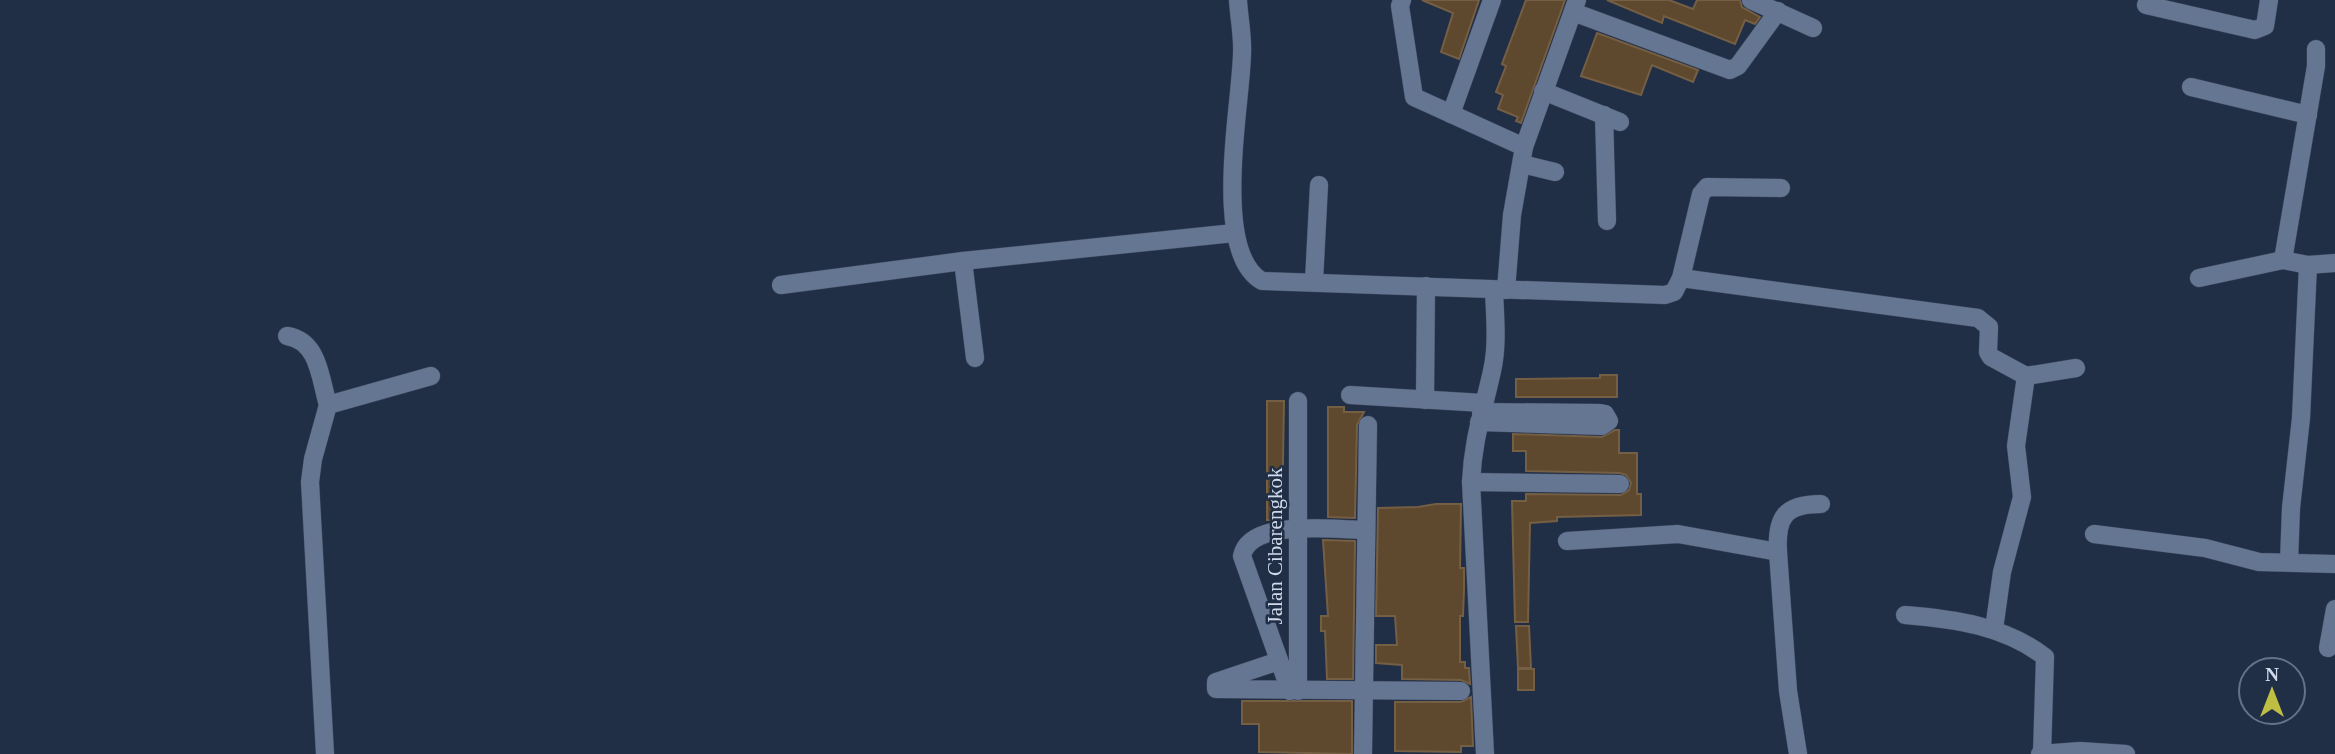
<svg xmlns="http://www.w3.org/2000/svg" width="2335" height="754" viewBox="0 0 2335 754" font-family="'Times New Roman',serif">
	<rect width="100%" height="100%" fill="#202e46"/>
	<!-- building -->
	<g fill="#5e492f" stroke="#755f44" stroke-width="2">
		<polygon points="1422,0 1479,0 1459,59 1441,52 1453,13"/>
		<polygon points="1526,0 1565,0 1521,123 1516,121 1518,117 1498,109 1503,95 1496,92 1506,66 1502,64"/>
		<polygon points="1607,0 1669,0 1693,9 1697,0 1740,0 1742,7 1760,17 1755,24 1745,20 1735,44 1664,16 1662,23"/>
		<polygon points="1597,33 1698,70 1693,82 1652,65 1641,95 1581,76"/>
		<polygon points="1600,375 1617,375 1617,397 1516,397 1516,379 1600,378"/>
		<polygon points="1267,401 1284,401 1282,519 1273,520 1267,520"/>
		<polygon points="1328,407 1344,407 1344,412 1364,412 1357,425 1355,518 1328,517"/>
		<polygon points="1615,430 1619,430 1619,453 1637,453 1637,494 1641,494 1641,515 1557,517 1557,521 1530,523 1528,622 1515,622 1512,501 1526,501 1526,494 1621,495 1629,490 1631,483 1626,475 1620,473 1526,471 1526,451 1513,451 1513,434 1602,437"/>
		<polygon points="1436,504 1461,504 1460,568 1464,568 1464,589 1463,616 1460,616 1460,662 1465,662 1465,668 1469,668 1470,684 1461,680 1402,679 1402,665 1376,663 1376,645 1397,645 1395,616 1376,616 1378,508 1418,507"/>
		<polygon points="1323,540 1355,541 1353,679 1327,679 1325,631 1321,631 1321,616 1328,616"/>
		<polygon points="1516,626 1529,626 1531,668 1518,668"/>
		<rect x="1518" y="669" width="16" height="21"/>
		<polygon points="1471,697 1473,746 1461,746 1461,752 1395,751 1395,702 1461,702"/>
		<polygon points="1242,701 1352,701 1352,754 1259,752 1259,724 1242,724"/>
	</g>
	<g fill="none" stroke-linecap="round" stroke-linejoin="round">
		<defs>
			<g id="street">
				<path d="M1238 0C1239 18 1243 36 1242 54 1241 105 1211 252 1262 281L1665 295 1674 292 1681 278 1701 194 1707 187 1781 188"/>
				<polyline points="1402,0 1400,6 1414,97 1524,147"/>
				<polyline points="1751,0 1813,28"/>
				<polyline points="2146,5 2255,30 2265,26 2269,0"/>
				<polyline points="1573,12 1730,70 1738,66 1778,11"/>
				<polyline points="2191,87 2308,115"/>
				<polyline points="1543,91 1620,122"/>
				<polyline points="1451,114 1492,0"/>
				<polyline points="1604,115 1607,221"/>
				<polyline points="1522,164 1555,172"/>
				<polyline points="2283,260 2316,66 2316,49"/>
				<polyline points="963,261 975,358"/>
				<polyline points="1681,278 1978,318 1989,327 1988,352 1991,357 2026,376 2076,368"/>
				<polyline points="2199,278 2283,260 2308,265 2335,263"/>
				<polyline points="1314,281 1319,185"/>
				<polyline points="781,285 963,261 1234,233"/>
				<polyline points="1506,290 1512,215 1524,147 1577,0"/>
				<path d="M287 336C319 341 320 378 328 405"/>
				<polyline points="1350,395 1483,403"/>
				<polyline points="1425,400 1426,286"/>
				<polyline points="1298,401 1298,691"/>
				<polyline points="1479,422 1602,426 1609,421 1605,414 1599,413 1481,412"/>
				<polyline points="1471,482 1620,484"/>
				<polyline points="2094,534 2205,548 2259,562 2335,564"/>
				<polyline points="1567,541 1678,534 1778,552 1788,691 1798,754"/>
				<path d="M1778 552C1776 517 1785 504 1821 504"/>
				<polyline points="2289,562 2291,508 2301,418 2308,265"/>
				<path d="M1905 615C1955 619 2005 626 2045 657L2042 754"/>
				<polyline points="1994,629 2002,572 2022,497 2016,446 2026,376"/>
				<polyline points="2328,648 2335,609"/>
				<polyline points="1279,661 1216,682 1216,689 1461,691"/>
				<path d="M1290 691 1242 556C1250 518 1335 530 1366 530"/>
				<polyline points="325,754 310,482 313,459 328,405 431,376"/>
				<polyline points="1363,754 1368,425"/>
				<path d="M1485 754 1471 482C1473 439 1483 412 1492 371 1498 345 1495 317 1494 290"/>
				<polyline points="2040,754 2080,751 2126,754"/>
			</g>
		</defs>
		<!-- street casing -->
		<use href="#street" stroke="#3d485d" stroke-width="19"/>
		<!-- street -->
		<use href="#street" stroke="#657692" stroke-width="18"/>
	</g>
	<g text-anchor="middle" stroke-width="5" stroke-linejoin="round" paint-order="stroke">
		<!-- street labels -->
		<g font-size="21" fill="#d0d9e9" stroke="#202e46">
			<text transform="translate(1275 546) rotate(-90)" y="7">Jalan Cibarengkok</text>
		</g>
	</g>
	<!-- north arrow -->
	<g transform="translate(2272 691)"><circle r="33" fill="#202e46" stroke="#667287" stroke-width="2"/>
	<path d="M0-5L12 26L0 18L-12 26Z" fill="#bebf42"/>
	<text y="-10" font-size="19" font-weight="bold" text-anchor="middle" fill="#d0d9e9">N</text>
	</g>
</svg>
